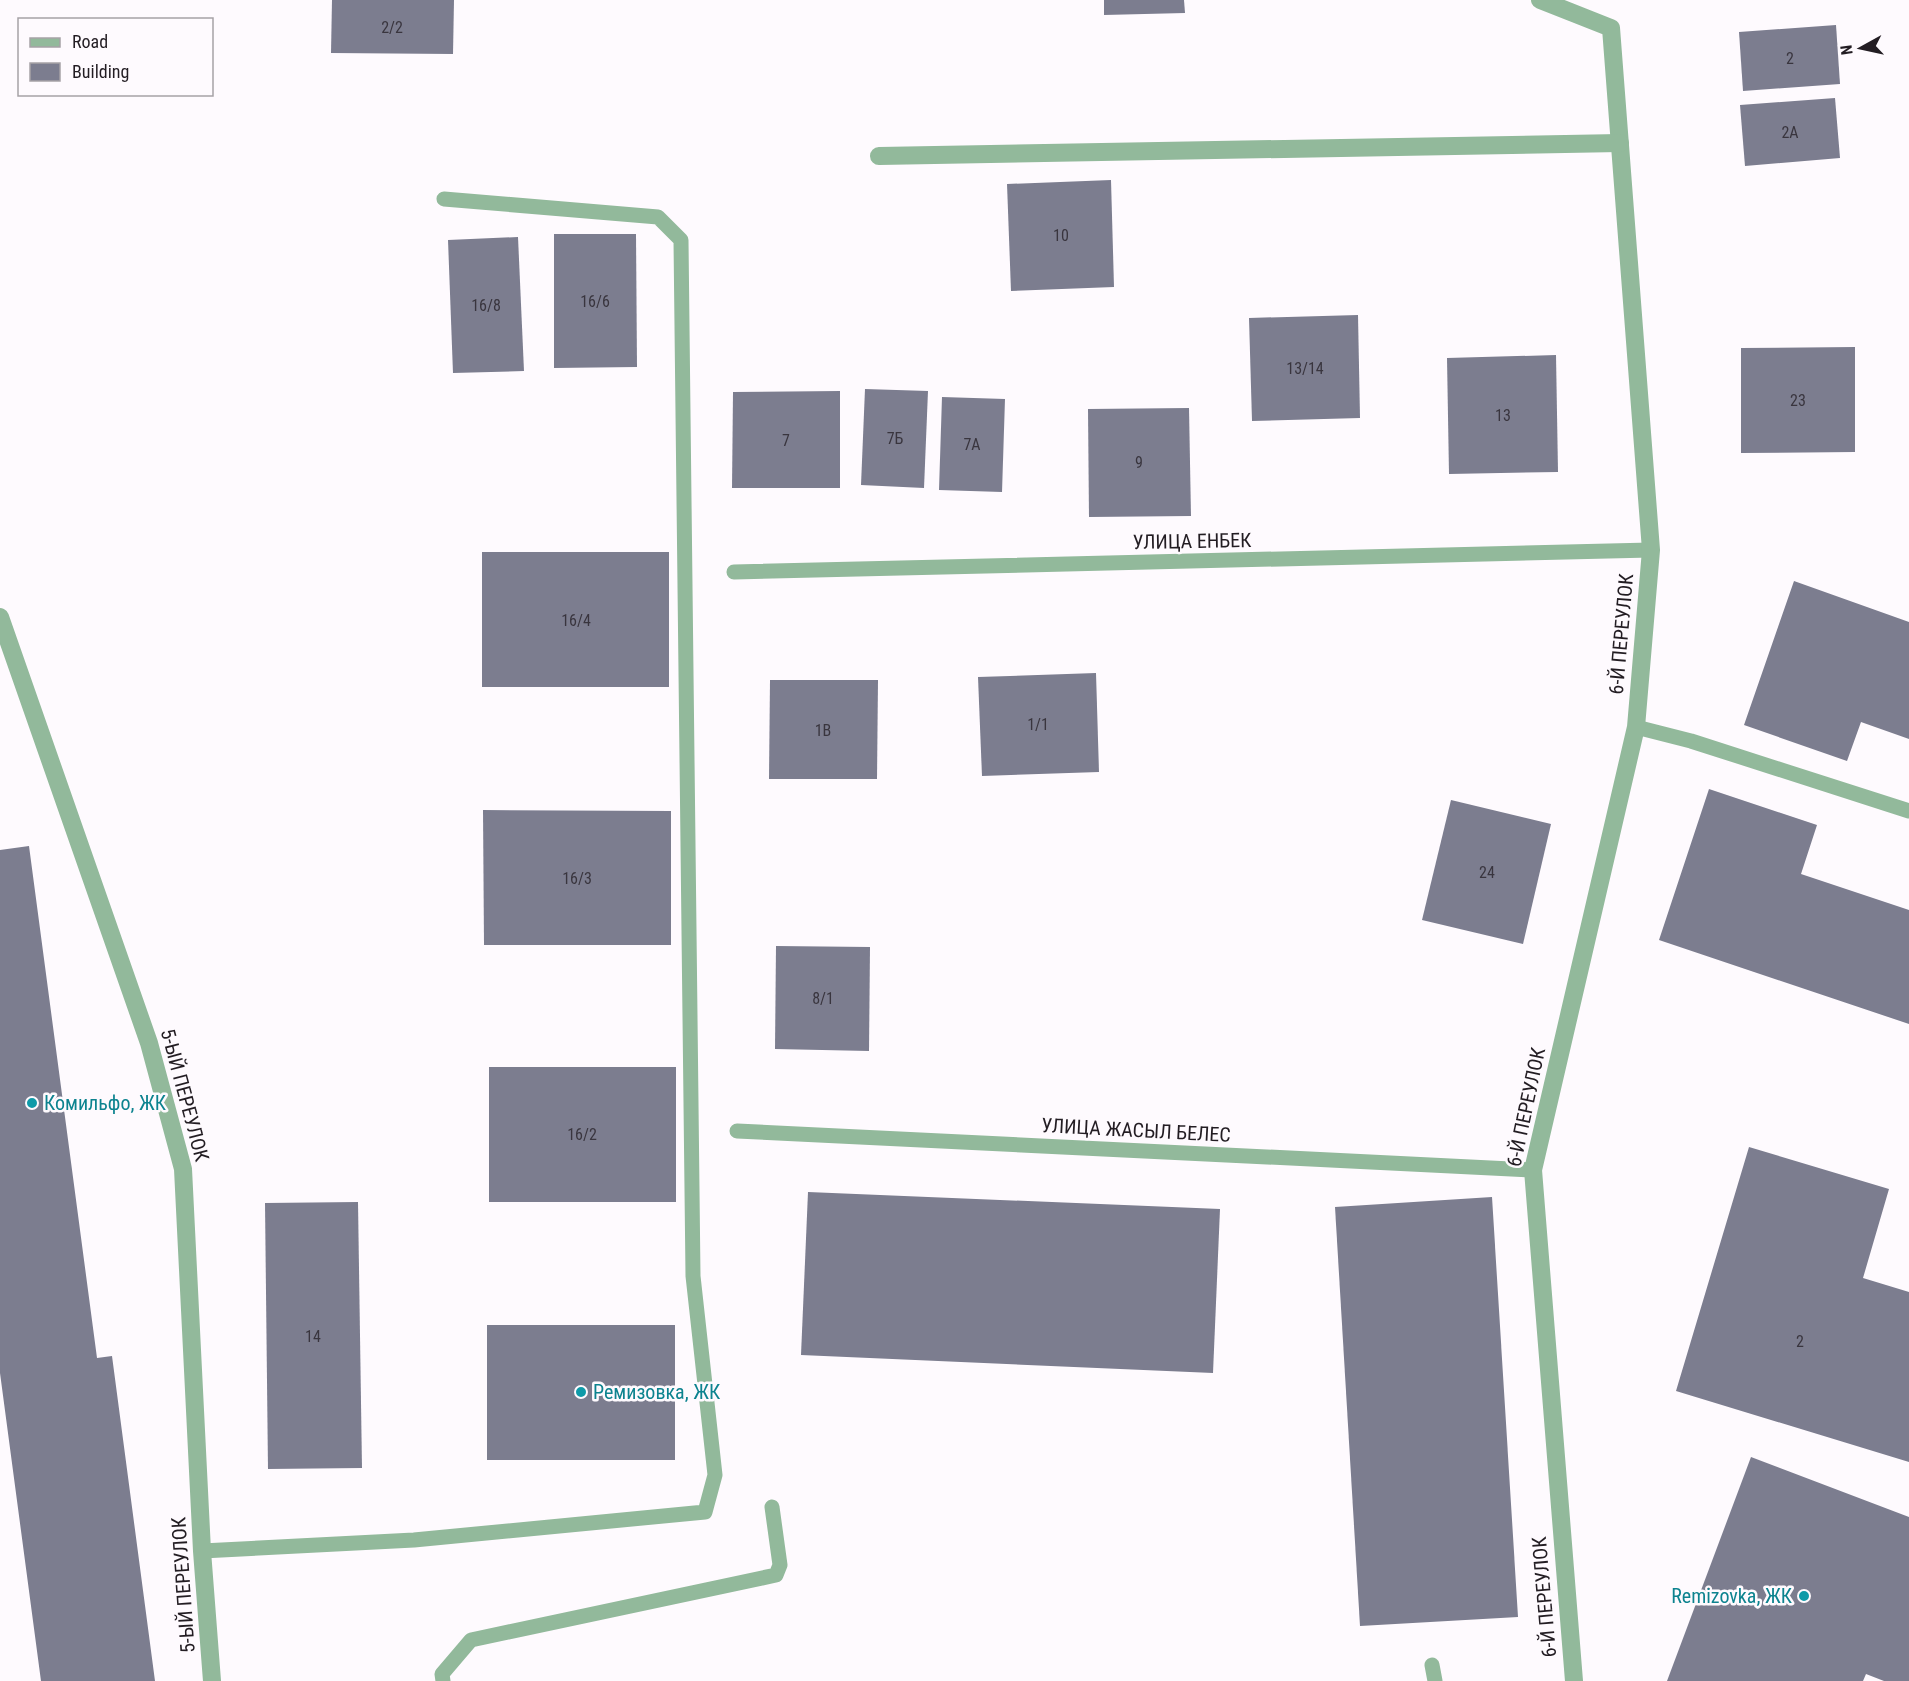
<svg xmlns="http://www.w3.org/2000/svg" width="1909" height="1681" viewBox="0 0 1909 1681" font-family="'Roboto Condensed',sans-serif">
	<rect width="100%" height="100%" fill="#fefafe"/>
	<!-- building -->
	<g fill="#7c7d8f">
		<polygon points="332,0 454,0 453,54 331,53"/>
		<polygon points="1104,0 1184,0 1185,13 1104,15"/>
		<polygon points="1836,25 1840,84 1743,91 1739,32"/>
		<polygon points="1835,98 1840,158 1745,166 1740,105"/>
		<polygon points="1111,180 1114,287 1011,291 1007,184"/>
		<polygon points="554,234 636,234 637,367 554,368"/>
		<polygon points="518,237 524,371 453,373 448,240"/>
		<polygon points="1358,315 1360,418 1252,421 1249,318"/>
		<polygon points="1855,347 1855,452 1741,453 1741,348"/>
		<polygon points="1556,355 1558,472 1449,474 1447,358"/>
		<polygon points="865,389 928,391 924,488 861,485"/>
		<polygon points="840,391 840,488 732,488 733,392"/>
		<polygon points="942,397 1005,399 1002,492 939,490"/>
		<polygon points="1189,408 1191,516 1089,517 1088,409"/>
		<rect x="482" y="552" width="187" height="135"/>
		<polygon points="1794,581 1909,622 1909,739 1861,722 1847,761 1744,725"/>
		<polygon points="1096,673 1099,772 982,776 978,677"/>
		<polygon points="770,680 878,680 877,779 769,779"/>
		<polygon points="1709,789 1817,825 1801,874 1909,910 1909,1024 1659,940"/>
		<polygon points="1451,800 1551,824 1523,944 1422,920"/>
		<polygon points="483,810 671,811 671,945 484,945"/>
		<polygon points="29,846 97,1358 112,1356 155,1681 41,1681 0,1373 0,850"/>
		<polygon points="776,946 870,947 869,1051 775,1049"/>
		<rect x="489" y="1067" width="187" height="135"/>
		<polygon points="1749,1147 1889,1189 1863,1278 1909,1292 1909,1462 1676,1391"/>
		<polygon points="808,1192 1220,1209 1213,1373 801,1355"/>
		<polygon points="1492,1197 1518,1617 1360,1626 1335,1207"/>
		<polygon points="358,1202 362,1468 268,1469 265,1203"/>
		<rect x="487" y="1325" width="188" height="135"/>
		<polygon points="1751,1457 1909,1517 1909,1681 1884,1681 1866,1674 1863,1681 1667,1681"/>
	</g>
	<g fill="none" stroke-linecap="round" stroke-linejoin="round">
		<!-- lane -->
		<g stroke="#92b99b" stroke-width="15">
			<polyline points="734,572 1651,550"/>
			<polyline points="1636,727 1691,741 1909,811"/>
			<polyline points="737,1131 1533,1170"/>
			<polyline points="202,1551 414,1540 705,1512 715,1475 693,1276 681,240 658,217 444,199"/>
			<polyline points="1432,1665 1435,1681"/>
			<polyline points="443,1681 442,1674 471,1640 776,1575 780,1565 772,1507"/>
		</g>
		<!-- street -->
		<g stroke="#92b99b" stroke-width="18">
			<polyline points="1540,0 1611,28 1651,550 1636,727 1533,1170 1574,1681"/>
			<polyline points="879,156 1620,143"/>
			<polyline points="0,617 149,1043 183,1169 202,1551 212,1681"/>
		</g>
	</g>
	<!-- markers -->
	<g fill="#0f9aa8" stroke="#fefafe" stroke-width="2">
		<circle cx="32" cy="1103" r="6"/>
		<circle cx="581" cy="1392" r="6"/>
		<circle cx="1804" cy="1596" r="6"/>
	</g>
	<g text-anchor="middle" stroke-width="5" stroke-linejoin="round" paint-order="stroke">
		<!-- number labels -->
		<g font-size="16" fill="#39353e">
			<text x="392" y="33">2/2</text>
			<text x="1790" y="64">2</text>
			<text x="1790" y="138">2А</text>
			<text x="1061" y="241">10</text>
			<text x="595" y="307">16/6</text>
			<text x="486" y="311">16/8</text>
			<text x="1305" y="374">13/14</text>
			<text x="1798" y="406">23</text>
			<text x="1503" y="421">13</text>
			<text x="895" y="444">7Б</text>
			<text x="786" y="446">7</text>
			<text x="972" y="450">7А</text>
			<text x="1139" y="468">9</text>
			<text x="576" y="626">16/4</text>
			<text x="1038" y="730">1/1</text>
			<text x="823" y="736">1В</text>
			<text x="1487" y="878">24</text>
			<text x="577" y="884">16/3</text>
			<text x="823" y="1004">8/1</text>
			<text x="582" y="1140">16/2</text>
			<text x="313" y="1342">14</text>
			<text x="1800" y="1347">2</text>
		</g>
		<!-- street labels -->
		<g font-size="20" fill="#231d23" stroke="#fefafe">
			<text transform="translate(1192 541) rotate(-1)" y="7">УЛИЦА ЕНБЕК</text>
			<text transform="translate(1621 634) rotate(-85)" y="7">6-Й ПЕРЕУЛОК</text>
			<text transform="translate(185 1095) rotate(75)" y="7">5-ЫЙ ПЕРЕУЛОК</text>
			<text transform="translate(1526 1107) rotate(-78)" y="7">6-Й ПЕРЕУЛОК</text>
			<text transform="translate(1136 1130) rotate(3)" y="7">УЛИЦА ЖАСЫЛ БЕЛЕС</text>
			<text transform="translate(183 1585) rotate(-94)" y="7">5-ЫЙ ПЕРЕУЛОК</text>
			<text transform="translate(1544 1597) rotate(-95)" y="7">6-Й ПЕРЕУЛОК</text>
		</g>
		<!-- culture labels -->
		<g font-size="20" fill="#0d838f" stroke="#fefafe" text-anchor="start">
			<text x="44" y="1110">Комильфо, ЖК</text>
			<text x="593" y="1399">Ремизовка, ЖК</text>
			<text x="1792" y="1603" text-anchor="end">Remizovka, ЖК</text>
		</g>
	</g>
	<!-- legend -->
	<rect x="18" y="18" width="195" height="78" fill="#fefafe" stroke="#a6a2a6" stroke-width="1.5"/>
	<rect x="30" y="38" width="30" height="9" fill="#92b99b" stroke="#a6a2a6" stroke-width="1.5"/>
	<text x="72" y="48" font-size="18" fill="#231d23">Road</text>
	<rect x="30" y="63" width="30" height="18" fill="#7c7d8f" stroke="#a6a2a6" stroke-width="1.5"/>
	<text x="72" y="78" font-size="18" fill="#231d23">Building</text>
	<!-- north arrow -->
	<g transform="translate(1861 48) rotate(262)" stroke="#fefafe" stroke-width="4.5" paint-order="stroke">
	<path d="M0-4.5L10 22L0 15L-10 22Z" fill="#231d23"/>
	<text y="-9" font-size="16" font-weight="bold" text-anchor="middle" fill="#231d23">N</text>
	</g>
</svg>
